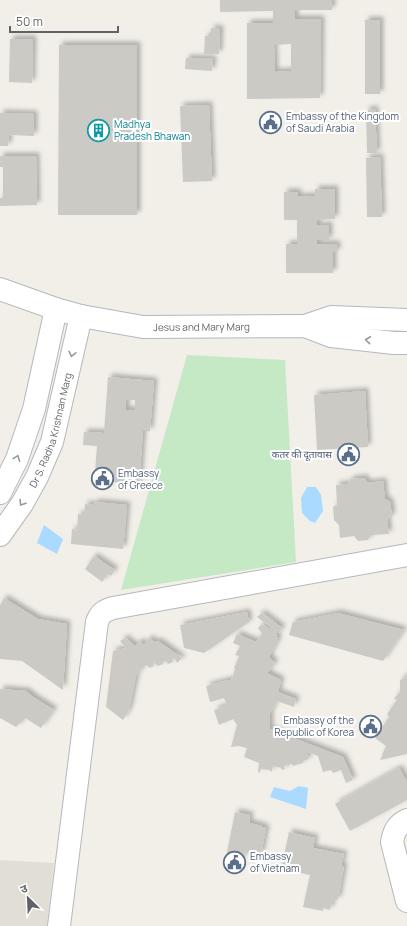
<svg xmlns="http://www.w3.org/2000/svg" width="407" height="926" viewBox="0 0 407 926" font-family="Manrope,'Noto Sans Devanagari',sans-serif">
	<defs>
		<filter id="shadow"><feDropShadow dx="3.5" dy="-3.5" stdDeviation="2" flood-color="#0004"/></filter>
	</defs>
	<rect width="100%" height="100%" fill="#f1efe8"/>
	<!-- education -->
	<polygon fill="#e1ded6" points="0,860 54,863 47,926 0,926"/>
	<!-- green -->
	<polygon fill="#c5e8c5" points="187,355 285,360 296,562 121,590"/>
	<!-- water -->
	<g fill="#aadaff">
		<polygon points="307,487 316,487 321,495 323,511 315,523 310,521 302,513 301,498"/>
		<polygon points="44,525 63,539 57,554 37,543"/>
		<polygon points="299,786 308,788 306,809 270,797 274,787 290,791"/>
	</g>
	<!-- building -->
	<g fill="#cccac5" fill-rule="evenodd" filter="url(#shadow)">
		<path d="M220 0H332V10H295V19H321L320 98 247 99V23H273V11L220 12ZM291 44V71L275 72 274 45Z"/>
		<rect x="365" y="20" width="15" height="74"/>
		<polygon points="211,28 220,29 219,54 204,54 205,36 211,36"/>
		<polygon points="10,39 33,39 32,83 9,82"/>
		<polygon points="59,45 137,45 137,215 58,215"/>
		<polygon points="186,58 213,59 212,71 185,69"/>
		<polygon points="209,105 212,181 183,182 180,106"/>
		<polygon points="375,109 377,153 367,153 366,110"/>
		<polygon points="0,113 34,114 34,136 9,135 8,146 0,146"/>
		<polygon points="0,156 36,156 37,205 0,206 0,198 3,198 3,167 0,167"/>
		<polygon points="380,157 382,217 367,217 366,158"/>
		<polygon points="315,189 335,189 335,219 317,220 317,226 329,225 329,240 317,240 317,244 337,244 337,252 333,252 333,273 286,273 286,244 297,244 297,220 284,220 284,192 298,192 298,197 315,196"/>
		<path d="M108 377 154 381 150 431H143L139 484 112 482 113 473 95 472 97 446 83 445 84 432 104 433ZM126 400H135V410H126Z"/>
		<polygon points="365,391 368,447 317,450 314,395"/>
		<polygon points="364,478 368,483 383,481 385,499 390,502 392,515 387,520 389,534 371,535 368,540 358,541 354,536 340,538 339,525 334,520 333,507 337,505 336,485 347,484 351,479"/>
		<polygon points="95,502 127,505 123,549 71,544 72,529 77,530 78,514 84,515 85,504 94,505"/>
		<polygon points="94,556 115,570 111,576 108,574 102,582 85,569"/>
		<polygon points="4,598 38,619 67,624 63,690 22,661 0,659 0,605"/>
		<polygon points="247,612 249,622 204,653 184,648 180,625"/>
		<polygon points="262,613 282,628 279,633 276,633 278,640 269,657 275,663 267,673 281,680 278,692 296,699 294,707 277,701 270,713 270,729 343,757 353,780 346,783 341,770 333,773 331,770 323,772 318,756 307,752 307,754 309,759 303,761 303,763 293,766 292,764 284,766 285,769 282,770 281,768 273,766 272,772 269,770 261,769 259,774 258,771 259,763 244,757 247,748 238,746 231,747 237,725 233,719 219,725 214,710 227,705 224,698 210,702 206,686 228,680 231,681 235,669 234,668 239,656 235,655 240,646 233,643 237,634 256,642 262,634 258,628 262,624 270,629 272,628 257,617"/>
		<polygon points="338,613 404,630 383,661 289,635 293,622"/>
		<polygon points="125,638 135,646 140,641 144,645 149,638 154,642 158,641 182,658 177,663 175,658 172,659 173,662 168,664 166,661 163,661 163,664 158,666 154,662 153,667 149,668 147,665 143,667 136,676 129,710 123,720 106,707 113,651 126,648 120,641"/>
		<polygon points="406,677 407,678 407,729 406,732 407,732 407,754 380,760 386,746 375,738 389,717 387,714 397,700 394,698 400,692 400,680"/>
		<polygon points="0,689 26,691 33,697 54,710 41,728 25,718 16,727 0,718"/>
		<polygon points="399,768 407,782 407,800 350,831 335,804"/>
		<polygon points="235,812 250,815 249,823 262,826 262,827 266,828 261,855 257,854 257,855 244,853 242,860 226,857"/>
		<polygon points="289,832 315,838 313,848 344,854 341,866 344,866 338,900 333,899 330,910 323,908 323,911 303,907 310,875 281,869"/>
	</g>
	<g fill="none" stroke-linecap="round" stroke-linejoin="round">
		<defs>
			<g id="minor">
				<path id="s1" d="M0 289 56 309 81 316 143 327 305 326 331 336 394 343H407"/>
				<polyline points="305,326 332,317 407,320"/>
				<polyline points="0,493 17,459 34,409 56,309"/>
				<path id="s2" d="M0 535 22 504 37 477 52 442 81 316"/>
				<path d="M407 820C397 825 394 831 392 842L407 901"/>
				<path d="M59 926 97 622C100 613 104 611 113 608L407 555"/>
			</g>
		</defs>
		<!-- minor casing -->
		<use href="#minor" stroke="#b5b8bc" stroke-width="24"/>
		<!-- minor -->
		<use href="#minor" stroke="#fff" stroke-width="22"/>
	</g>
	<!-- one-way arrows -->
	<defs><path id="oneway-chevron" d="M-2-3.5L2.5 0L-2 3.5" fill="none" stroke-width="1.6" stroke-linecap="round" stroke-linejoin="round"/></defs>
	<g stroke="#979a9d">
		<use href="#oneway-chevron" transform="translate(368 340) rotate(-174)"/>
		<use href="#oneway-chevron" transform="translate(72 354) rotate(103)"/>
		<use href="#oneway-chevron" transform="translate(17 458) rotate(-69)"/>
		<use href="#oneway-chevron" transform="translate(22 503) rotate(122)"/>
	</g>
	<!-- icons -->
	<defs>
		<symbol id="civic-ring" viewBox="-11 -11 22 22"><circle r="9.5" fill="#fff" stroke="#5c6f8a" stroke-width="1.5"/><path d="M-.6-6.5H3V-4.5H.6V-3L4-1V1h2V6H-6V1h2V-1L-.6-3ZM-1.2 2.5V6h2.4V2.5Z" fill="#5c6f8a"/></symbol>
		<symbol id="building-ring" viewBox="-11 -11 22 22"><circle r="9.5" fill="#fff" stroke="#0f9aa8" stroke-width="1.5"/><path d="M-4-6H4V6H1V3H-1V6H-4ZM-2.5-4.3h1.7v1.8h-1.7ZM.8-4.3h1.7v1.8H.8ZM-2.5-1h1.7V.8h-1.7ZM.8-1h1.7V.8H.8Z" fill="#0f9aa8"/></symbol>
	</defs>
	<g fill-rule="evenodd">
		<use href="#civic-ring" x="258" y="110" width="25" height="25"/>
		<use href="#building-ring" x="86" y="118" width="25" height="25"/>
		<use href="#civic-ring" x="336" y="442" width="25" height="25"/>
		<use href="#civic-ring" x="90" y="466" width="25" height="25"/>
		<use href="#civic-ring" x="358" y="714" width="25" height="25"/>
		<use href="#civic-ring" x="222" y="850" width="25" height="25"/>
	</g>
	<g text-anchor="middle" stroke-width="4" stroke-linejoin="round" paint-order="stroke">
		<!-- service labels -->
		<g font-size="10" fill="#4e5e75" stroke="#fff" text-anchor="start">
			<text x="286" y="120">Embassy of the Kingdom<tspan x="286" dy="12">of Saudi Arabia</tspan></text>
			<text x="332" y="458" text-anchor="end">कतर की दूतावास</text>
			<text x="118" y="477">Embassy<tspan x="118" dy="12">of Greece</tspan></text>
			<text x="354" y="724" text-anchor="end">Embassy of the<tspan x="354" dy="12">Republic of Korea</tspan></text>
			<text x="250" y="860">Embassy<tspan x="250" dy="12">of Vietnam</tspan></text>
		</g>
		<!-- culture labels -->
		<g font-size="10" fill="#0d838f" stroke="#fff" text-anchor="start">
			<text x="114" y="128">Madhya<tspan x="114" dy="12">Pradesh Bhawan</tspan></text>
		</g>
		<!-- street labels -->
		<g font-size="10" fill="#5f6368" stroke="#fff">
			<text dy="4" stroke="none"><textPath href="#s1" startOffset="207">Jesus and Mary Marg</textPath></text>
			<text dy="4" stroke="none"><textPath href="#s2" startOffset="118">Dr S. Radha Krishnan Marg</textPath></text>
		</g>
	</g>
	<!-- north arrow -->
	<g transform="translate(28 898) rotate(336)" stroke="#ffffff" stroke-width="3" paint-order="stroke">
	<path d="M0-3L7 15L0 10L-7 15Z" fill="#5f6368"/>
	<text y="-6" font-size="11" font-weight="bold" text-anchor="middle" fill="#5f6368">उ</text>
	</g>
	<!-- scale -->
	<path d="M10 26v6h108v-6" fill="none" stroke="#5f6368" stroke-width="2"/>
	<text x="16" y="26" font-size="12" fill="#5f6368" stroke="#ffffff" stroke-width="3" paint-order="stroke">50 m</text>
</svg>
